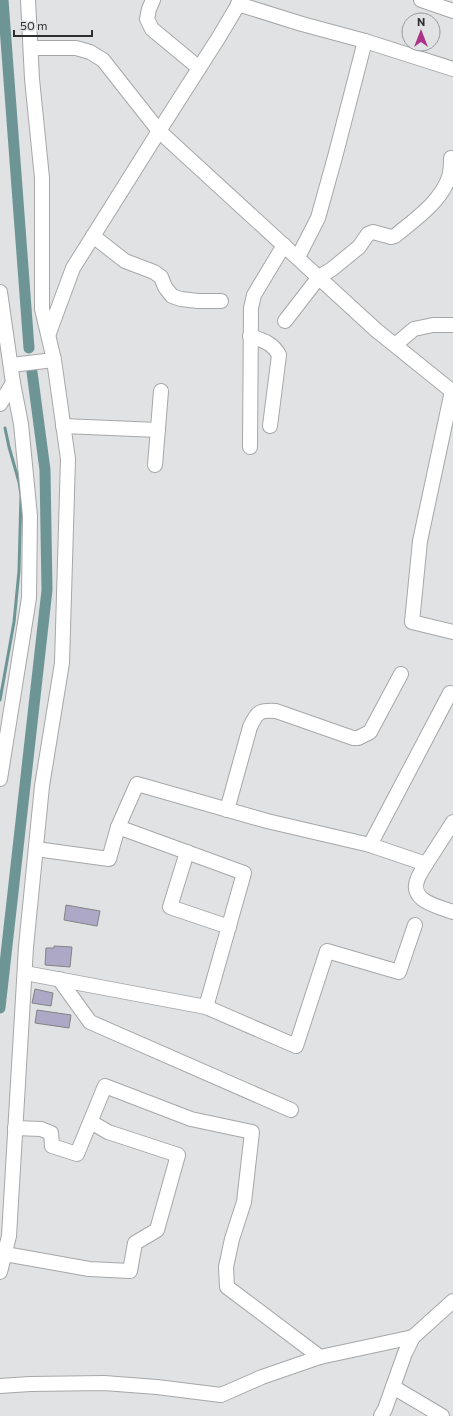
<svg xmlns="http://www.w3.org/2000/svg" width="453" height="1416" viewBox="0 0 453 1416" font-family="Commissioner,sans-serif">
	<rect width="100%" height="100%" fill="#e1e2e3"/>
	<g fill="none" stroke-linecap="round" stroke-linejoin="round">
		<!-- stream -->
		<polyline stroke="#6e9596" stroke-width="3" points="0,700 14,622 19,571 21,495 19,482 9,447 5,428"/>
		<!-- canal -->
		<g stroke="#6e9596" stroke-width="11">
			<polyline points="3,0 29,348"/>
			<polyline points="0,1008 47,590 45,470 32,372"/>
		</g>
	</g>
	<!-- building -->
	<g fill="#ada8c6" stroke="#838384">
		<polygon points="66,905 100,911 97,926 64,920"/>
		<polygon points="54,946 72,947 70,967 45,965 46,948 54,948"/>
		<polygon points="35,989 53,993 51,1006 32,1003"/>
		<polygon points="37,1010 71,1015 69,1028 35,1023"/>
	</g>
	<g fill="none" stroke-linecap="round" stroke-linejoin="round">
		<defs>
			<g id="minor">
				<polyline points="153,0 149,9 147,19 152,29 199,68"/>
				<polyline points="421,0 453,11"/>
				<polyline points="238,4 302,24 365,41 453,69"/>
				<polyline points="31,48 76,48 90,52 103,60 159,131 376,330 453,392"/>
				<polyline points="93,236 125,261 154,272 161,277 165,287 172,296 181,299 198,301 221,301"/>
				<polyline points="298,257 318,218 335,157 365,41"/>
				<polyline points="0,292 13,383 21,424 30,516 29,598 0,779"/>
				<path d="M285 321 319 277 332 269 359 247 368 234 373 232 391 237 395 236C414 220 441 202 449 177 451 171 451 164 451 158"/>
				<polyline points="49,333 73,268 159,131 219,37 241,0"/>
				<path d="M250 336C262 340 273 343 279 355L270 426"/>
				<polyline points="395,345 414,329 433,325 453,325"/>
				<polyline points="11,365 54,360"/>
				<polyline points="452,391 420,541 412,622 453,632"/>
				<polyline points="0,404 13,383"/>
				<polyline points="63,426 158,430"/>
				<polyline points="250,447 251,308 254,295 284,245"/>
				<polyline points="155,465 161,391"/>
				<path d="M227 810 250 727C257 712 259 710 276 711L353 738H358L370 732 401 674"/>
				<polyline points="118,827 137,784 267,821 370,845 450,693 453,694"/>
				<polyline points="370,845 426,864 453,822"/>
				<polyline points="187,852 170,907 229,927"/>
				<path d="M426 864C423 869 420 873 418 878 408 901 437 906 453 912"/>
				<polyline points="25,973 206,1007 244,873 118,827 109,859 36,849"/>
				<polyline points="59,979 90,1022 291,1110"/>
				<polyline points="206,1007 296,1046 327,951 399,972 415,925"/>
				<polyline points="15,1128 41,1129 51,1133 52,1146 77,1154 105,1086 191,1119 252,1132 244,1202 232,1239 226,1267 227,1287 320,1357"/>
				<polyline points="5,1254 89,1269 130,1271 135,1243 157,1230 178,1155 108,1132 91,1122"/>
				<polyline points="0,1272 9,1236 26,947 42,786 62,663 68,459 54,360 42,309 42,178 32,79 28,0"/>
				<polyline points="0,1386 30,1384 104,1383 157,1387 221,1395 262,1377 320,1357 413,1337"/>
				<polyline points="393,1387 442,1416"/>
				<polyline points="381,1416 385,1409 405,1353 413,1337 453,1301"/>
			</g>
		</defs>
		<!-- minor casing -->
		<use href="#minor" stroke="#a6a7a8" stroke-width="16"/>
		<!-- minor -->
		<use href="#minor" stroke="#fff" stroke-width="14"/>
	</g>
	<!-- north arrow -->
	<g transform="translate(421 32)"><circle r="19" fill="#e1e2e3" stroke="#999a9b"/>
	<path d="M0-3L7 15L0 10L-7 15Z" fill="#ab348a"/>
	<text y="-6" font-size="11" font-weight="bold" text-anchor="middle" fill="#2e2e2e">N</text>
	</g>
	<!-- scale -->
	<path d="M14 30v6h78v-6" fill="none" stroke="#2e2e2e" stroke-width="2"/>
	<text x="20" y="30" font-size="12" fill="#2e2e2e" stroke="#e1e2e3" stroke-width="3" paint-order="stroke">50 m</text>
</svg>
